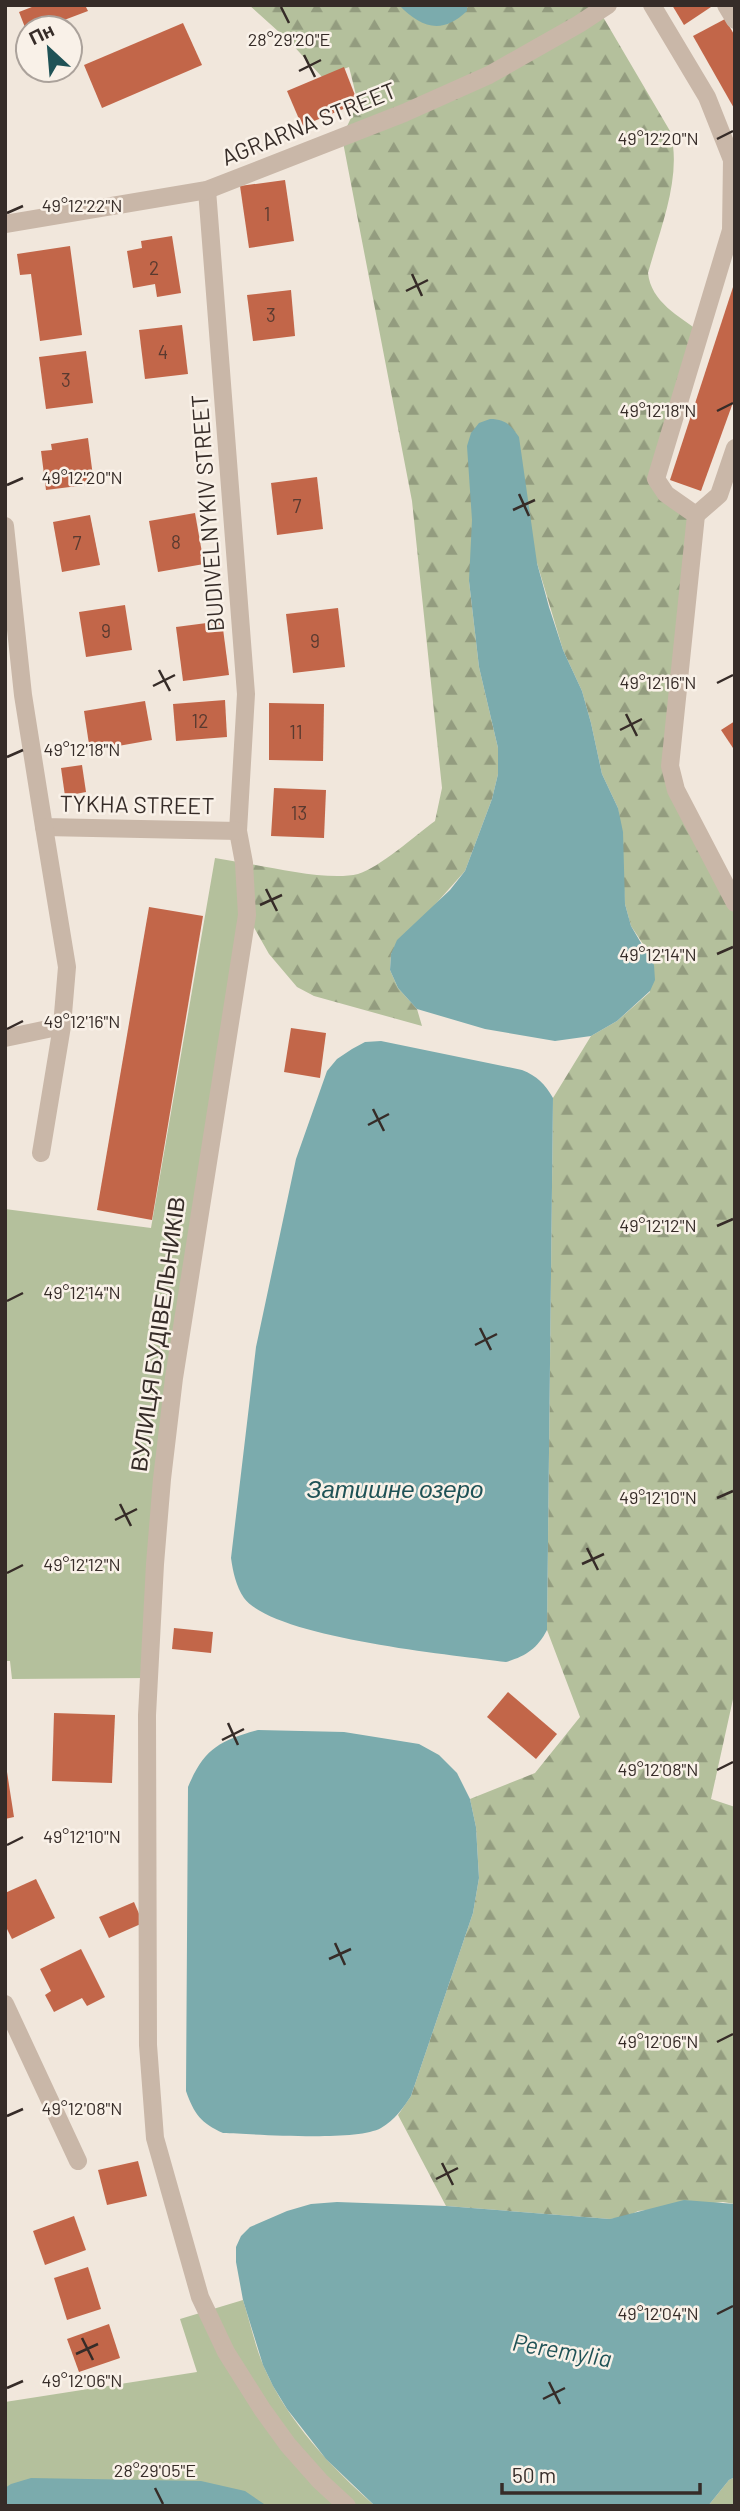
<svg xmlns="http://www.w3.org/2000/svg" width="740" height="2511" viewBox="0 0 740 2511" font-family="Barlow,sans-serif">
	<defs>
		<pattern id="forest-firs" width="22" height="20" patternUnits="userSpaceOnUse" patternTransform="scale(1.75)"><rect width="22" height="20" fill="#b4c09c"/><path d="M5 1l3.5 6h-7zM16 11l3.5 6h-7z" fill="#939c7f"/></pattern>
	</defs>
	<rect width="100%" height="100%" fill="#f1e7dc"/>
	<!-- green -->
	<g fill="#b4c09c">
		<polygon points="215,858 244,863 247,915 174,1378 150,1678 12,1679 10,1661 5,1661 5,1209 151,1228"/>
		<path d="M243 2300C250 2322 255 2346 264 2367 288 2422 331 2467 375 2506H5V2402L197 2372 180 2319Z"/>
	</g>
	<!-- forest -->
	<g fill="url(#forest-firs)">
		<path d="M249 5H596L670 131C683 175 660 229 648 273 651 302 679 316 700 332L656 479 696 515 670 766 735 903V1690L711 1799 735 1807V2204L723 2202 638 2211 626 2217 610 2219 446 2206 398 2115 411 2096 473 1913 479 1878 476 1827 470 1799 535 1773 580 1717 547 1630 553 1098 591 1036 617 1021 650 992 649 953 631 926 625 904 618 808 602 774 591 723 582 691 563 650 537 563 469 581 479 667 498 748V774L492 799 465 871 391 954 390 970 398 988 417 1009 422 1026 314 996 297 987 269 954 247 915 244 863C275 868 329 881 358 874 379 868 416 835 435 821L442 788 412 501 342 137 358 103 349 67 322 77 289 41Z"/>
		<polygon points="735,2477 735,2506 708,2506 729,2480"/>
	</g>
	<!-- water -->
	<g fill="#7babad">
		<path d="M399 5H467V11C442 35 421 28 399 5Z"/>
		<path d="M490 419C505 419 511 425 519 437L537 563 549 607 563 650 582 691 591 723 602 774 618 808 623 832 625 904 631 926 654 965 655 980 650 991 617 1021 591 1036 555 1041 485 1029 417 1009 398 988 390 970 391 954 397 940 450 890 465 871 492 799 498 774V748L479 667 469 581 472 520 467 446 471 433 479 423Z"/>
		<path d="M381 1041 522 1070C537 1076 545 1084 553 1098L547 1630C537 1649 526 1656 506 1662 453 1655 274 1638 244 1598 236 1586 233 1572 231 1558L256 1347 296 1159 327 1071 337 1059 352 1049 365 1042Z"/>
		<path d="M258 1730 344 1732 419 1744 439 1755 457 1773 470 1799 476 1827 479 1878 473 1913 411 2096C403 2108 395 2120 381 2128 356 2142 256 2134 223 2133 201 2123 194 2114 186 2091L188 1787C204 1749 219 1741 258 1730Z"/>
		<polygon points="684,2200 735,2204 735,2477 729,2480 708,2506 375,2506 326,2459 287,2409 273,2386 263,2365 243,2300 236,2262 236,2247 241,2236 250,2227 287,2211 311,2204 337,2202 446,2206 610,2219"/>
		<polygon points="31,2478 201,2481 245,2491 267,2506 5,2506 5,2488 11,2484"/>
	</g>
	<!-- building -->
	<g fill="#c26649">
		<polygon points="37,5 85,5 88,11 43,28 28,28 28,35 19,12"/>
		<polygon points="672,5 714,5 684,25"/>
		<polygon points="725,19 735,36 735,110 693,36"/>
		<polygon points="183,23 202,65 102,108 84,65"/>
		<polygon points="344,67 358,103 302,126 287,91"/>
		<polygon points="285,180 294,241 249,248 240,186"/>
		<polygon points="172,236 181,293 157,297 155,284 133,288 127,251 142,248 141,241"/>
		<polygon points="70,246 82,335 40,341 31,274 20,275 17,254"/>
		<polygon points="735,281 735,397 701,491 670,480"/>
		<polygon points="291,290 295,336 253,341 247,295"/>
		<polygon points="182,325 188,374 145,379 139,330"/>
		<polygon points="86,351 93,403 46,409 39,357"/>
		<polygon points="88,438 94,484 46,490 41,451 52,450 51,444"/>
		<polygon points="317,477 323,529 277,535 271,483"/>
		<polygon points="195,513 204,564 158,572 149,521"/>
		<polygon points="90,515 100,565 62,572 53,522"/>
		<polygon points="125,605 132,650 86,657 79,612"/>
		<polygon points="338,608 345,667 293,673 286,614"/>
		<polygon points="222,621 229,675 183,681 176,627"/>
		<polygon points="225,700 227,737 176,741 173,704"/>
		<polygon points="145,701 152,740 90,751 84,711"/>
		<polygon points="269,703 324,704 323,761 269,760"/>
		<polygon points="735,721 735,751 721,730"/>
		<polygon points="82,765 86,792 65,796 61,768"/>
		<polygon points="274,788 326,790 324,838 271,836"/>
		<polygon points="149,907 203,916 152,1220 97,1210"/>
		<polygon points="291,1028 326,1033 320,1078 284,1072"/>
		<polygon points="174,1628 213,1632 211,1653 172,1649"/>
		<polygon points="508,1692 557,1734 536,1759 487,1717"/>
		<polygon points="54,1713 115,1715 112,1783 52,1781"/>
		<polygon points="5,1759 14,1817 5,1819"/>
		<polygon points="36,1879 55,1918 12,1939 5,1925 5,1893"/>
		<polygon points="134,1902 143,1923 109,1938 99,1917"/>
		<polygon points="81,1949 105,1997 87,2006 82,1998 54,2012 45,1995 51,1991 40,1969"/>
		<polygon points="138,2161 147,2196 107,2205 98,2170"/>
		<polygon points="74,2216 86,2250 45,2265 33,2231"/>
		<polygon points="88,2267 101,2309 67,2320 54,2278"/>
		<polygon points="109,2324 120,2358 79,2372 67,2339"/>
	</g>
	<g fill="none" stroke-linecap="round" stroke-linejoin="round">
		<!-- minor -->
		<g stroke="#c9b7a8" stroke-width="18">
			<polyline points="652,5 707,97 732,160 731,230 656,479 666,494 696,515 670,766 676,790 735,903"/>
			<polyline points="726,5 735,20"/>
			<polyline points="207,190 246,694 238,831 244,863 247,915 174,1378 162,1479 155,1564 147,1715 148,2045 155,2138 200,2297 226,2352 262,2409 288,2445 320,2481 347,2506"/>
			<polyline points="5,224 207,190 404,113 489,75 579,24 608,5"/>
			<polyline points="696,515 719,495 735,448"/>
			<polyline points="5,526 23,695 44,827 238,831"/>
			<polyline points="5,1038 62,1026"/>
			<polyline points="41,1153 62,1026 67,967 44,827"/>
			<polyline points="5,2004 78,2161"/>
		</g>
	</g>
	<!-- ticks -->
	<path fill="none" stroke="#362c28" stroke-width="2.5" d="M281 7 289 23M304 55 315 77M299 71 321 60M717 139 733 131M7 213 23 206M412 274 422 296M406 291 428 280M717 411 733 403M7 485 23 478M519 494 529 516M513 510 535 500M159 670 170 691M717 683 733 675M153 686 175 675M626 714 637 736M620 730 642 719M7 757 23 750M266 889 277 911M260 905 282 895M717 954 733 947M7 1029 23 1021M373 1109 384 1131M368 1125 389 1114M717 1226 733 1219M7 1301 23 1293M480 1328 491 1350M475 1345 497 1334M717 1498 733 1491M120 1504 131 1526M115 1520 137 1509M587 1548 598 1570M582 1564 604 1554M7 1573 23 1565M228 1723 238 1745M222 1740 244 1729M717 1770 733 1762M7 1845 23 1837M335 1943 345 1965M329 1959 351 1949M717 2042 733 2034M7 2116 23 2109M442 2163 453 2185M436 2179 458 2168M717 2314 733 2306M82 2338 93 2360M76 2354 98 2344M549 2382 560 2404M7 2388 23 2381M543 2399 565 2388M155 2488 163 2504"/>
	<g text-anchor="middle" stroke-width="5" stroke-linejoin="round" paint-order="stroke">
		<!-- number labels -->
		<g font-size="19" fill="#593a30">
			<text x="267" y="221">1</text>
			<text x="154" y="275">2</text>
			<text x="271" y="322">3</text>
			<text x="163" y="359">4</text>
			<text x="66" y="387">3</text>
			<text x="297" y="513">7</text>
			<text x="176" y="549">8</text>
			<text x="77" y="550">7</text>
			<text x="106" y="638">9</text>
			<text x="315" y="648">9</text>
			<text x="200" y="728">12</text>
			<text x="296" y="739">11</text>
			<text x="299" y="820">13</text>
		</g>
		<!-- street labels -->
		<g font-size="23" fill="#362c28" stroke="#f9f1e8">
			<text transform="translate(309 124) rotate(-22)" y="8">AGRARNA STREET</text>
			<text transform="translate(208 513) rotate(-94)" y="8">BUDIVELNYKIV STREET</text>
			<text transform="translate(137 805) rotate(1)" y="8">TYKHA STREET</text>
			<text transform="translate(158 1334) rotate(-82)" y="8">ВУЛИЦЯ БУДІВЕЛЬНИКІВ</text>
		</g>
		<!-- water labels -->
		<g font-size="24" font-style="italic" fill="#1f5256" stroke="#f9f1e8">
			<text x="395" y="1498">Затишне озеро</text>
			<text transform="translate(562 2351) rotate(10)" y="8">Peremylia</text>
		</g>
	</g>
	<g font-size="18" text-anchor="middle" fill="#362c28" stroke="#f9f1e8" stroke-width="5" stroke-linejoin="round" paint-order="stroke">
		<text x="289" y="46">28°29'20"E</text>
		<text x="658" y="145">49°12'20"N</text>
		<text x="82" y="212">49°12'22"N</text>
		<text x="658" y="417">49°12'18"N</text>
		<text x="82" y="484">49°12'20"N</text>
		<text x="658" y="689">49°12'16"N</text>
		<text x="82" y="756">49°12'18"N</text>
		<text x="658" y="961">49°12'14"N</text>
		<text x="82" y="1028">49°12'16"N</text>
		<text x="658" y="1232">49°12'12"N</text>
		<text x="82" y="1299">49°12'14"N</text>
		<text x="658" y="1504">49°12'10"N</text>
		<text x="82" y="1571">49°12'12"N</text>
		<text x="658" y="1776">49°12'08"N</text>
		<text x="82" y="1843">49°12'10"N</text>
		<text x="658" y="2048">49°12'06"N</text>
		<text x="82" y="2115">49°12'08"N</text>
		<text x="658" y="2320">49°12'04"N</text>
		<text x="82" y="2387">49°12'06"N</text>
		<text x="155" y="2477">28°29'05"E</text>
	</g>
	<!-- border -->
	<rect width="740" height="2511" fill="none" stroke="#362c28" stroke-width="14"/>
	<!-- north arrow -->
	<g transform="translate(49 49) rotate(334)"><circle r="33" fill="#f9f1e8" stroke="#aba29b" stroke-width="2"/>
	<path d="M0-5L12 26L0 18L-12 26Z" fill="#1f5256"/>
	<text y="-10" font-size="19" font-weight="bold" text-anchor="middle" fill="#362c28">Пн</text>
	</g>
	<!-- scale -->
	<path d="M502 2483v10h198v-10" fill="none" stroke="#362c28" stroke-width="3.5"/>
	<text x="512" y="2483" font-size="21" fill="#362c28" stroke="#f9f1e8" stroke-width="5" paint-order="stroke">50 m</text>
</svg>
